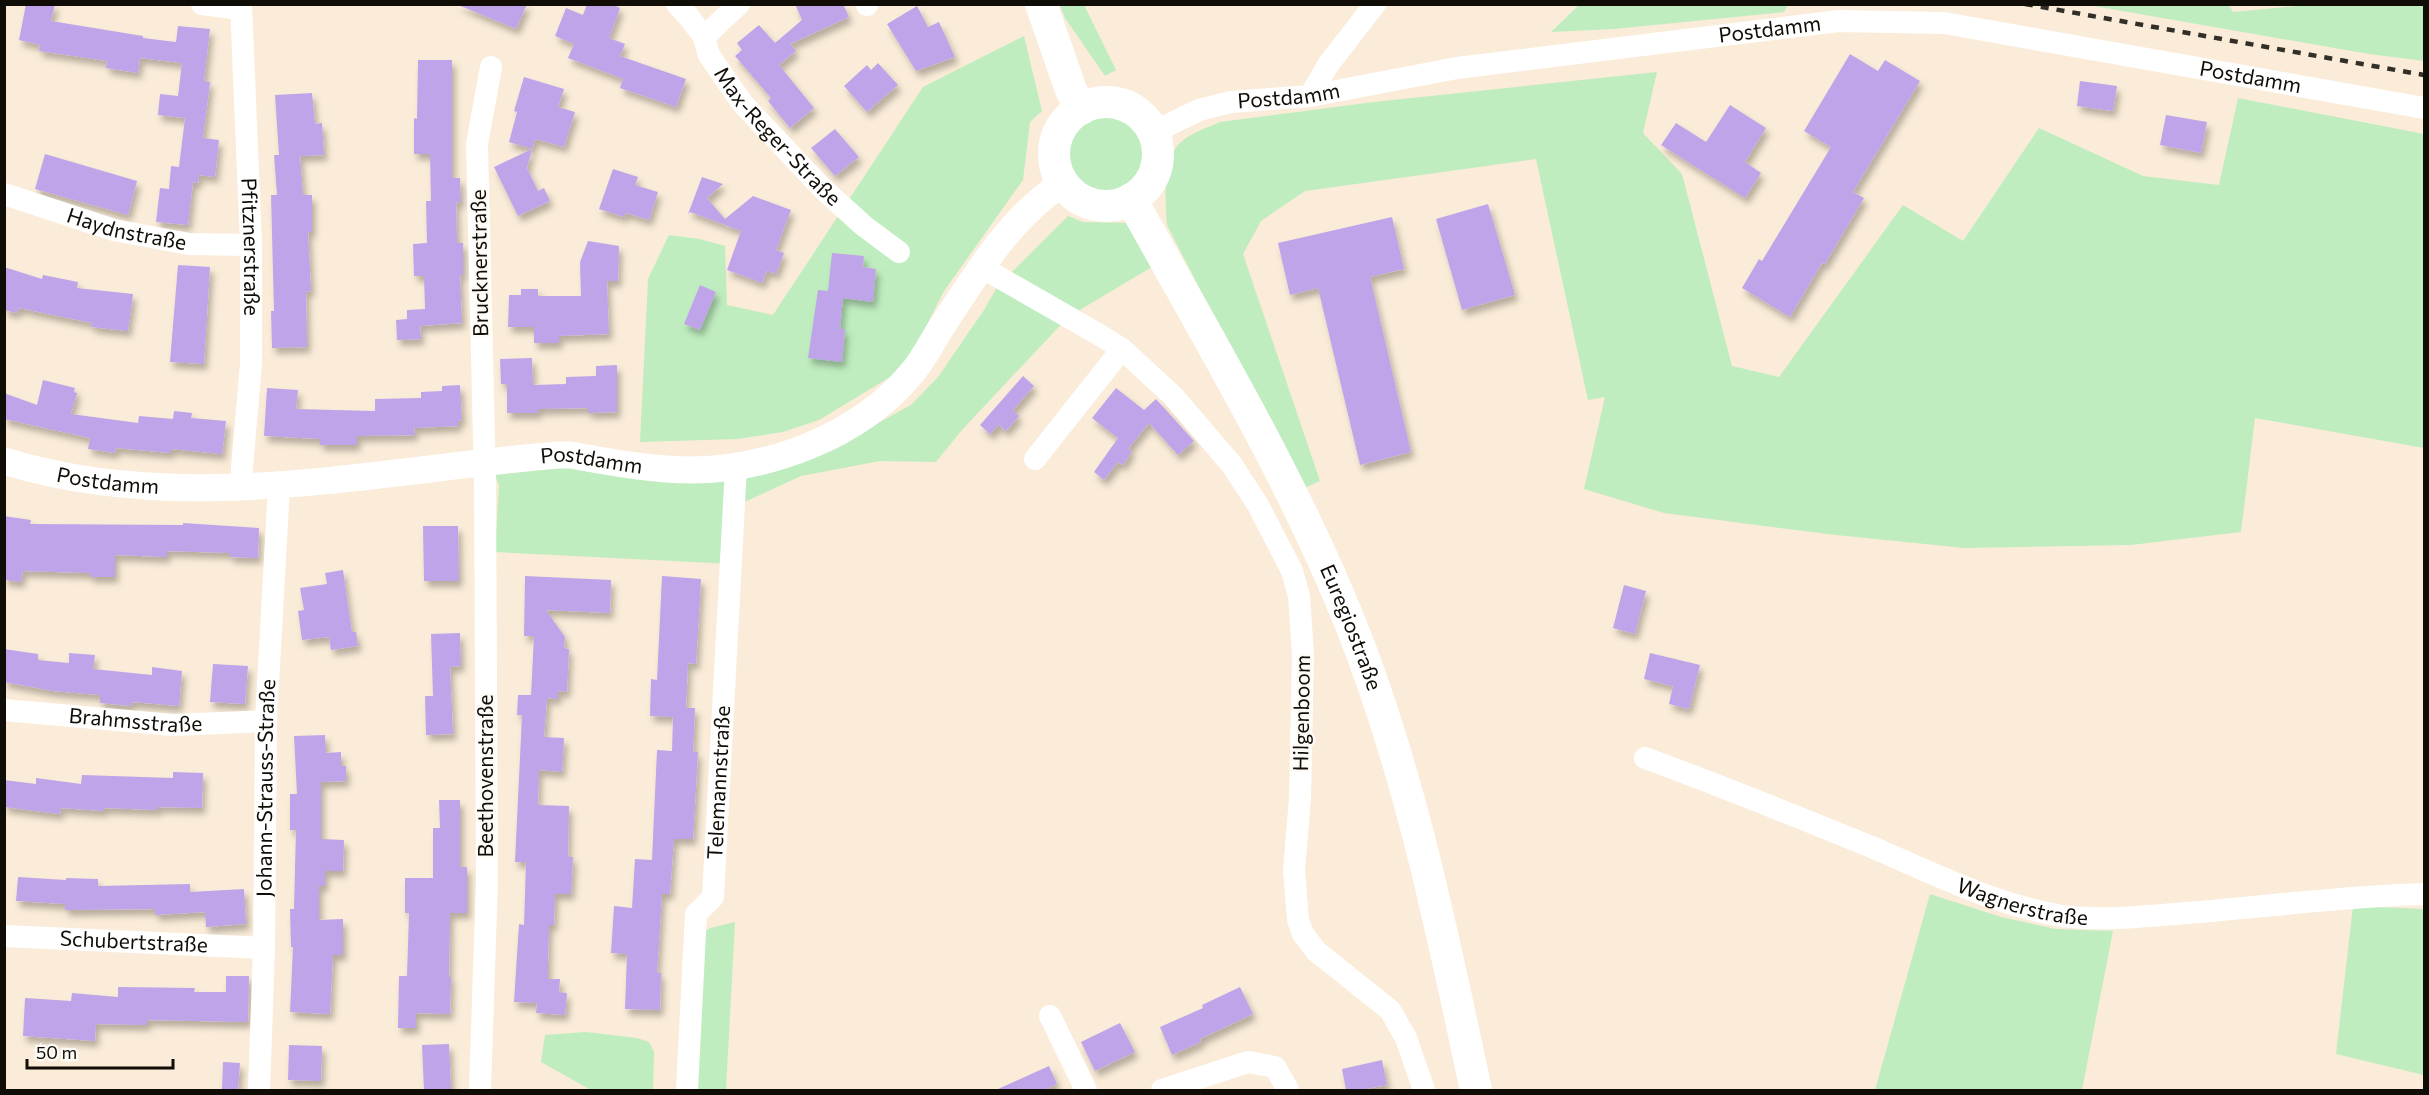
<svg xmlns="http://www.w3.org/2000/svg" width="2429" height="1095" viewBox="0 0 2429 1095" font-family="Commissioner,sans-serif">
	<defs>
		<filter id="shadow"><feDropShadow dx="3.5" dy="6" stdDeviation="3" flood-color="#0004"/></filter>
	</defs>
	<rect width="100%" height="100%" fill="#faecd8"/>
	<!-- green -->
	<g fill="#bfedbf">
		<polygon points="1060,5 1084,5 1116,70 1105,76 1065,18"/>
		<polygon points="1579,5 1579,4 1788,5 1784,12 1614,29 1551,32"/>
		<polygon points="2308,5 2424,5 2424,61 2369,54 2088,5 2229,5 2233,12"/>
		<polygon points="1024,36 1042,111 1030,122 1023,180 944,291 905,368 819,420 783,432 737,439 640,442 648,279 669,235 700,239 725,246 727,305 773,315 923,87"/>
		<path d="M1657 72 1643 133 1682 174 1732 366 1779 377 1903 205 1963 241 2039 128 2143 176 2219 185 2238 98 2424 134V448L2255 418 2241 532 2131 545 1964 548 1827 534 1664 513 1584 489 1605 397 1588 400 1536 159 1305 191 1261 221 1243 254 1320 481 1302 489 1167 225C1165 204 1163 160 1179 144 1189 133 1207 128 1220 122L1374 102Z"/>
		<circle cx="1106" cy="155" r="38"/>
		<polygon points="1068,216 1083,222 1129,223 1152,267 1068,317 961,431 936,462 880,461 801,476 734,507 732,564 495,552 499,485 489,460 736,466 836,446 911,405 938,377 984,310 997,287"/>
		<polygon points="1930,894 2001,917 2056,929 2113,931 2082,1090 1875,1090"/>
		<polygon points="2353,906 2424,909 2424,1075 2336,1054"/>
		<polygon points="735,922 726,1090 687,1090 695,939 710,928"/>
		<polygon points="586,1032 637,1038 649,1042 654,1052 653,1090 591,1090 541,1062 545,1035"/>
	</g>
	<!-- building -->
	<g fill="#c0a4ea" filter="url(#shadow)">
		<polygon points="26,4 55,4 51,21 143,36 143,38 176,42 178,26 210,29 204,81 210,82 203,138 219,140 215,177 199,175 198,183 193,182 188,225 156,222 160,188 169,189 171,166 179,167 185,118 158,115 160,94 178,96 182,63 140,58 138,73 106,68 107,61 39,51 40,45 19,40"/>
		<polygon points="456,4 527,4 516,29"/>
		<polygon points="587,4 612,4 620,8 609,38 625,44 620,56 686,79 676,107 620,88 623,79 568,58 574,44 555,36 566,8 583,15"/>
		<polygon points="795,4 843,4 849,17 790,44 796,51 779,65 814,108 790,128 768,101 771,98 735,56 742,50 737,43 759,25 775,43 802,20"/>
		<polygon points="917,6 928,27 939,22 955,57 916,71 887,24"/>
		<polygon points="1850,54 1878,71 1885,60 1920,81 1853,192 1864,198 1825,264 1822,263 1790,317 1742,288 1759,259 1762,261 1831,147 1804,131"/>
		<polygon points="418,60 452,60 452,178 460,178 461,203 456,202 457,243 463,243 463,275 460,275 462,323 420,326 421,339 397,340 396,320 407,319 407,310 425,309 424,276 414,276 413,244 427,243 426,201 431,201 430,154 414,154 414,118 417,119"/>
		<polygon points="878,63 898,85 867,112 844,86 867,65 871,70"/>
		<polygon points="524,77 564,89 558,107 575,112 564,147 535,139 532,149 509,142 517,112 514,111"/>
		<polygon points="2080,81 2117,86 2113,111 2077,106"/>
		<polygon points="312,93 315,124 322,123 324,155 300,156 303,195 312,195 312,232 308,232 311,291 306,292 307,347 272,348 271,311 274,311 271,195 277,195 274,155 279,155 275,95"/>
		<polygon points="1730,105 1766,128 1745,162 1761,173 1745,198 1661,145 1676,123 1706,142"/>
		<polygon points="2166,115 2207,122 2201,153 2160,145"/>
		<polygon points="835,129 859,157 835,176 811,148"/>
		<polygon points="532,149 527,168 538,191 544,188 550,201 518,216 494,167"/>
		<polygon points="45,154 137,181 128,215 35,189"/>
		<polygon points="613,169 638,177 635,185 658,192 649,220 626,213 624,217 599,209"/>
		<polygon points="702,177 723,184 707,198 725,219 753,196 791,210 776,250 784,253 776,274 767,271 762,283 727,270 741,231 690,212 688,214"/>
		<polygon points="1488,204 1515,295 1462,310 1436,219"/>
		<polygon points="1392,217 1404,269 1370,277 1411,452 1360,465 1318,288 1290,295 1278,243"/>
		<polygon points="588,241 619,246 618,281 607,281 609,334 559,336 559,343 534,343 534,327 508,327 509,295 521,295 521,289 538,289 538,296 581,296 580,262"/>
		<polygon points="832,253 864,256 863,267 876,269 873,302 843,298 840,329 845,329 842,362 808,358 818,290 828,291"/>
		<polygon points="178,265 210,267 204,364 170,362"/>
		<polygon points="4,267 42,279 43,275 78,282 77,288 133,294 128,331 91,327 92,323 19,308 17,313 4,310"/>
		<polygon points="700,285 716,292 700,330 684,324"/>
		<polygon points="532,358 533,385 566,384 566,377 596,376 596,366 617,365 617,412 588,413 588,408 538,409 538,413 507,413 507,384 501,384 500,359"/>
		<polygon points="1023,376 1034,386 1013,410 1019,416 1006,431 999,425 990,434 980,425"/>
		<polygon points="43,380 75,388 74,392 77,393 71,414 138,423 139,416 173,419 174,411 192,413 191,418 226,421 222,454 171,449 171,453 116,448 115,453 88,449 90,438 4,419 4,393 37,405"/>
		<polygon points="460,385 462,420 458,421 458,426 414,428 415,435 357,436 357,445 320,445 320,439 264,436 267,388 298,390 296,409 375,411 375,399 421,398 421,392 442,391 442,386"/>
		<polygon points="1116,388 1144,410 1156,399 1194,441 1178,455 1149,423 1128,449 1132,451 1123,465 1118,462 1104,480 1094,472 1118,438 1092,418"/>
		<polygon points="4,516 31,520 30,524 183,525 183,523 259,528 258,558 230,557 230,553 167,551 167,557 115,555 115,577 90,577 90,573 23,571 21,582 4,580"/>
		<polygon points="423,526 458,526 459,581 424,581"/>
		<polygon points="343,570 352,632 356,632 358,646 331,650 329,637 302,640 298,611 304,610 300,588 327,584 325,573"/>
		<polygon points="525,576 611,580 610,613 546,610 565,637 564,648 569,649 567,692 558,691 558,699 547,698 544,737 564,738 562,772 539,770 538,805 569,806 568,857 573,857 571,894 555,894 554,925 549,925 548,962 548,979 560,979 559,992 567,993 565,1015 536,1013 537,1003 514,1002 519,924 524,925 526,862 515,862 522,715 517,715 518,695 531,695 534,636 524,636"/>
		<polygon points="662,576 701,579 696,664 688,663 686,708 695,708 693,752 698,752 693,839 674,839 670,894 662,894 657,973 661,973 660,1010 625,1009 627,954 611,953 614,906 632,908 635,859 652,860 657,750 672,751 673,717 650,716 651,679 657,680"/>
		<polygon points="1624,585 1646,591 1635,634 1613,628"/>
		<polygon points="460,633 461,666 450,667 453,734 426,735 425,696 433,696 431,634"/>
		<polygon points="4,649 38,654 38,660 69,663 69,653 95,655 93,669 152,675 152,667 182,671 179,706 132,702 131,706 100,703 100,695 53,691 4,682"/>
		<polygon points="1650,653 1700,665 1689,709 1669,704 1673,686 1644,679"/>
		<polygon points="213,664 248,666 245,704 210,702"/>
		<polygon points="325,735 326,753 341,752 341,766 346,766 346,781 321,782 321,839 344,840 343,871 325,871 325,886 319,886 319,920 343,919 343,955 333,955 330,1014 290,1012 293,947 291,947 290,909 294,909 296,830 290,830 290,794 297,794 294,736"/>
		<polygon points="173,772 203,773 202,808 158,807 158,810 104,808 104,811 61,808 60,814 4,807 4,780 36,784 36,778 81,784 82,775 173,778"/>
		<polygon points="439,800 460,800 460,867 467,867 467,913 450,913 449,977 451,977 450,1014 416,1013 416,1028 398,1028 399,976 407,976 409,913 405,913 405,878 433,878 433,828 440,828"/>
		<polygon points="18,877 66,880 66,878 98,879 98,886 190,884 190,892 244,889 246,924 206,927 205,912 155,915 155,909 65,910 65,904 16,901"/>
		<polygon points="226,976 249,976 248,1022 147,1020 147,1025 96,1024 95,1041 23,1036 25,998 71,1001 72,993 118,997 118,987 195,988 194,992 226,992"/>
		<polygon points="1240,987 1253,1014 1200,1039 1201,1042 1172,1055 1160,1027 1203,1008 1202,1005"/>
		<polygon points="1120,1023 1135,1052 1095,1071 1081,1042"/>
		<polygon points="449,1044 451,1090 424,1090 422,1045"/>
		<polygon points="289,1045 322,1046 321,1081 288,1080"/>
		<polygon points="1382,1060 1387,1085 1360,1090 1346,1090 1342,1069"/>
		<polygon points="223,1062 240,1063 238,1090 222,1090"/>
		<polygon points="1049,1066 1057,1084 1044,1090 996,1090"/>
	</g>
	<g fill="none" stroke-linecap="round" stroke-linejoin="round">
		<!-- minor -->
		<g stroke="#fff" stroke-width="22">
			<polyline points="202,4 241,9"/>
			<path id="s1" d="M241 4 251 245V364L242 467V488"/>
			<path id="s2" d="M677 4 689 17 704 37 709 55 742 103 822 188 864 226 899 252"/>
			<polyline points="867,4 867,5"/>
			<polyline points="704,37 739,4"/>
			<polyline points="1310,96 1328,65 1375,4"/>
			<path id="s3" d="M1154 132 1199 110 1231 102 1310 96 1457 68 1839 21 1944 23 2424 108"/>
			<path id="s4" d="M4 194 114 230 189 244 251 245"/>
			<polyline points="981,267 1098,334 1122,349 1035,459"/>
			<polyline points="1122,349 1173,396 1232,465 1258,505 1292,571 1299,596 1303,654 1300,798 1294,870 1298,920 1303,934 1316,951 1390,1010 1406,1038 1424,1090"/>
			<path id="s5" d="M4 710 173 725 266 721"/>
			<path id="s6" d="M1645 758C1722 786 1798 817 1874 848 1934 874 1996 905 2062 916 2099 921 2138 917 2175 914 2258 908 2341 896 2424 894"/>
			<path id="s7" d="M4 936 264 948"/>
			<polyline points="1050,1016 1086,1090"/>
			<path id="s8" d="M259 1090 264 948 266 721 279 486"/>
			<polyline points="480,1090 487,880 485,482 477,144 491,67"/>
			<path id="s9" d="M687 1090 696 914 713 897 736 466"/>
			<polyline points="1162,1090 1248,1062 1275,1067 1288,1090"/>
		</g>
		<!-- tertiary -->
		<path stroke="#fff" stroke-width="27" id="s10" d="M4 461C185 517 376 470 558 455H570C610 462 651 470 692 470 771 469 859 436 911 374 923 361 931 343 941 328 975 276 1010 217 1063 183"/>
		<!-- secondary -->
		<g stroke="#fff" stroke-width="32">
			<polyline points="1041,4 1071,90 1081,109"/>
			<circle cx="1106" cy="154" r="52"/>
			<path id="s11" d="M1131 199C1207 337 1290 474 1349 620 1410 771 1442 932 1476 1090"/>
		</g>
		<!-- rail -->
		<polyline stroke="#332e26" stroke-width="4.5" stroke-dasharray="8 8" stroke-linecap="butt" points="2025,4 2424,75"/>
	</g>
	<g text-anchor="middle" stroke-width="5" stroke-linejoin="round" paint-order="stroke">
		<!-- street labels -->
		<g font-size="21" fill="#100c06" stroke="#fefbf7">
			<text dy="7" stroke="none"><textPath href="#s3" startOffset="627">Postdamm</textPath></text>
			<text dy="7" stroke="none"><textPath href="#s3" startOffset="1113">Postdamm</textPath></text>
			<text dy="7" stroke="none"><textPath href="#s3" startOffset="141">Postdamm</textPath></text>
			<text dy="7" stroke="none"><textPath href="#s2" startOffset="168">Max-Reger-Straße</textPath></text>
			<text dy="7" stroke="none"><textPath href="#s4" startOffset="128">Haydnstraße</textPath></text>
			<text dy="7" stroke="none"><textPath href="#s1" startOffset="243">Pfitznerstraße</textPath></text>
			<text transform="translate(480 263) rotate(-91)" y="7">Brucknerstraße</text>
			<text dy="7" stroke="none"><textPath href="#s10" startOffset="592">Postdamm</textPath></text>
			<text dy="7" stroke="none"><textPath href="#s10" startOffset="106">Postdamm</textPath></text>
			<text dy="7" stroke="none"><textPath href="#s11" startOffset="482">Euregiostraße</textPath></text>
			<text transform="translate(1302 713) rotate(-89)" y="7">Hilgenboom</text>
			<text dy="7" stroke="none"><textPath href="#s5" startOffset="132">Brahmsstraße</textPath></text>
			<text transform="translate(486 776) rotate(-90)" y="7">Beethovenstraße</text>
			<text dy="7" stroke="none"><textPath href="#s9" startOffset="315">Telemannstraße</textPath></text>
			<text dy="7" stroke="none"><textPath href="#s8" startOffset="302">Johann-Strauss-Straße</textPath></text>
			<text dy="7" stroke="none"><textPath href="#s6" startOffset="405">Wagnerstraße</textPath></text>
			<text dy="7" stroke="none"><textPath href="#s7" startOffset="130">Schubertstraße</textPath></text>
		</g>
	</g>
	<!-- border -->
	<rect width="2429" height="1095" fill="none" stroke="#100c06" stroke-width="12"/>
	<!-- scale -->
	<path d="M27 1059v9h146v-9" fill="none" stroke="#100c06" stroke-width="3"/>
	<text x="36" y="1059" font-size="18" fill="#100c06" stroke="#fefbf7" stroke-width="4.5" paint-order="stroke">50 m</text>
</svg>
